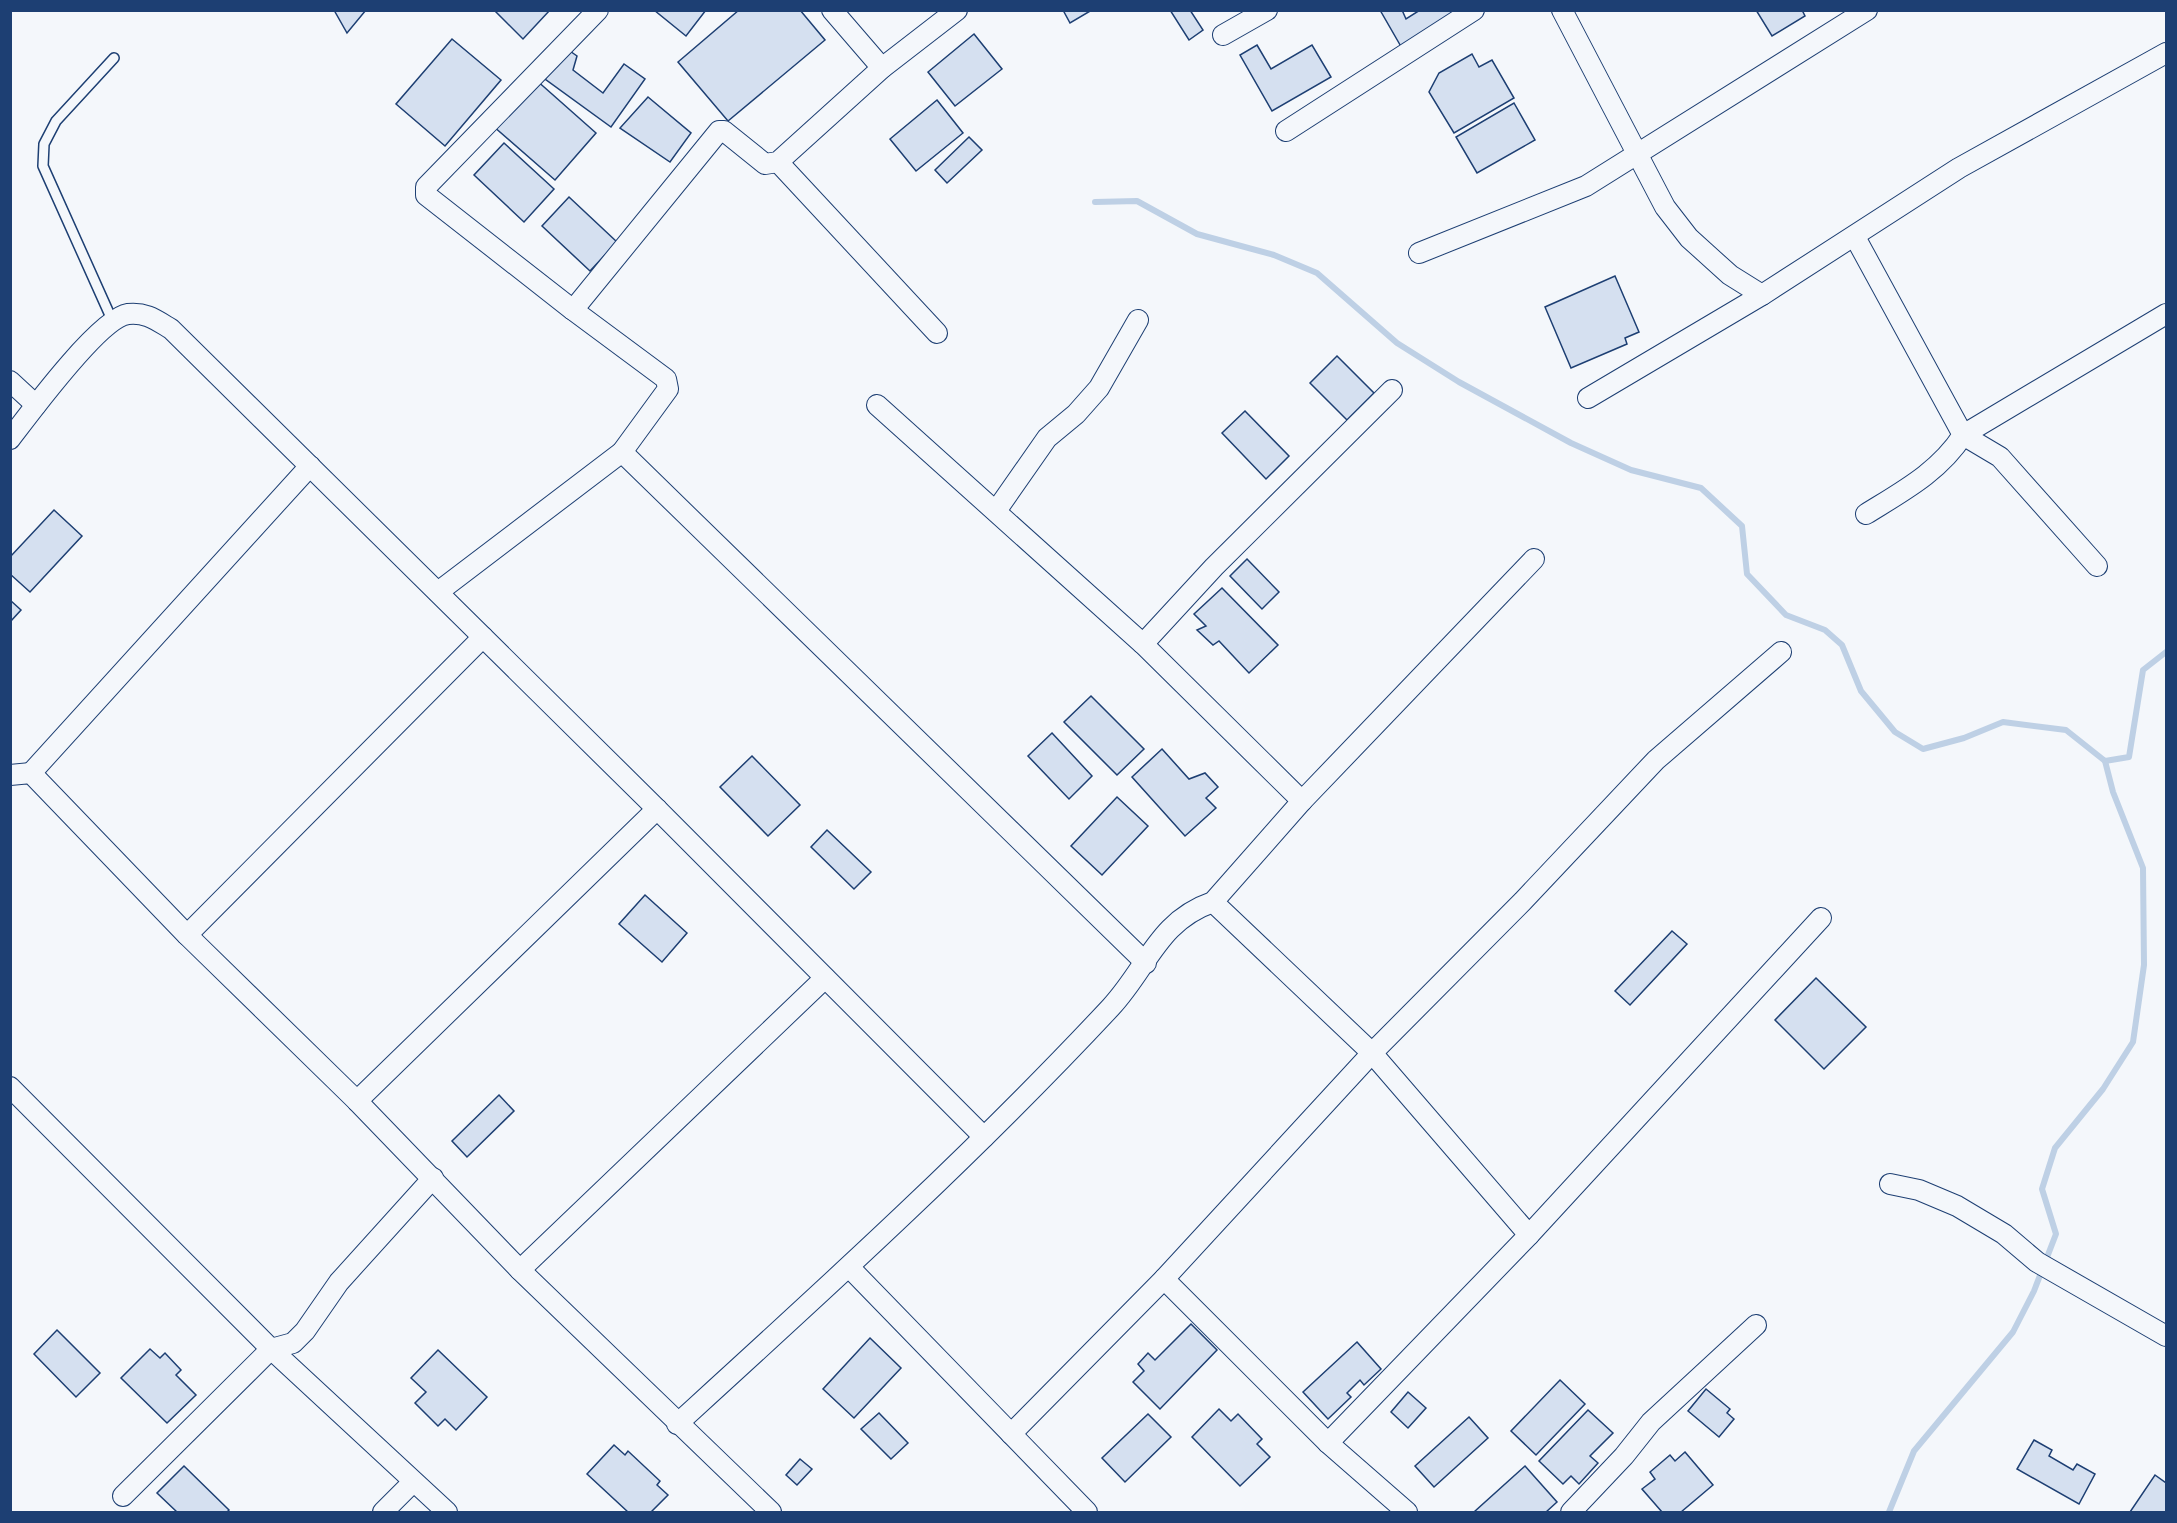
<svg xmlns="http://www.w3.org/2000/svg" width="2177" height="1523" viewBox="0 0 2177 1523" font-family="Helvetica,sans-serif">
	<rect width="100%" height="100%" fill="#f4f7fb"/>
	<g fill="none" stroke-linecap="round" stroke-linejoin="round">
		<!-- stream -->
		<g stroke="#bed0e5" stroke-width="6">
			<polyline points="1095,202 1137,201 1197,234 1274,255 1317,273 1397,343 1459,382 1571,443 1631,470 1701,488 1742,526 1747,574 1786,615 1825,630 1842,645 1861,691 1895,732 1923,749 1964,738 2003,722 2066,730 2105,761 2129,757 2143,670 2166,652"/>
			<polyline points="1889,1512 1914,1451 2013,1332 2034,1291 2056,1234 2042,1189 2055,1148 2103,1089 2133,1042 2144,965 2143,868 2113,792 2105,761"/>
		</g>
	</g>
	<!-- building -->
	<g fill="#d5e0f0" stroke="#1d3f73" stroke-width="1.5">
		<polygon points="334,10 366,10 347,33"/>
		<polygon points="494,10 550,10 523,39"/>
		<polygon points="654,10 706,10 686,36"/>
		<polygon points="739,10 800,10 825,40 728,121 678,62"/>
		<polygon points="1063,10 1092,10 1070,23"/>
		<polygon points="1170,10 1190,10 1203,30 1189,40"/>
		<polygon points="1380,10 1402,10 1406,19 1420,10 1458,10 1403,50"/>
		<polygon points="1756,10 1802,10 1805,16 1772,36"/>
		<polygon points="974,34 1002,69 955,106 928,72"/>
		<polygon points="452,39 501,80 445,146 396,104"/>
		<polygon points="1257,45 1271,69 1312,45 1331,77 1272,111 1240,55"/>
		<polygon points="567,49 577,56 573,70 603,93 624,64 645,79 611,127 545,79"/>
		<polygon points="1472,54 1479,67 1492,60 1514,98 1454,133 1429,92 1439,73"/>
		<polygon points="535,79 596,133 555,180 493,126"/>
		<polygon points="648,97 691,133 670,162 620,128"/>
		<polygon points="937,100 963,133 916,171 890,139"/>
		<polygon points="1514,103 1535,140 1477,173 1456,137"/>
		<polygon points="969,137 982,150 947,183 935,170"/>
		<polygon points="504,143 554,189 524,222 474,175"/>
		<polygon points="569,197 617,242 590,271 542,226"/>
		<polygon points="1615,276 1639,332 1625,338 1627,344 1571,368 1545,307"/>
		<polygon points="1337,356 1374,393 1347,420 1310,383"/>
		<polygon points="1245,411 1289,456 1266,479 1222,433"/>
		<polygon points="54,510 82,536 30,592 10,574 10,557"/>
		<polygon points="1247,559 1279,592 1262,609 1230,576"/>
		<polygon points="1222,588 1278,645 1249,673 1219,641 1213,645 1197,630 1206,626 1194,614"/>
		<polygon points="10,600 21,610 10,622"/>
		<polygon points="1091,696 1144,749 1117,775 1064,722"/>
		<polygon points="1052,733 1092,776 1069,799 1028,756"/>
		<polygon points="1162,749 1189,779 1205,773 1218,787 1206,798 1216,808 1185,836 1132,777"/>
		<polygon points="752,756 800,805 768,836 720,787"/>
		<polygon points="1117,797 1148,826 1102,875 1071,846"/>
		<polygon points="827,830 871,872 854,889 811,847"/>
		<polygon points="645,895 687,933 662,962 619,924"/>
		<polygon points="1672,931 1687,944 1630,1005 1615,991"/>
		<polygon points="1816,978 1866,1027 1824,1069 1775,1020"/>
		<polygon points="499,1095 514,1111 467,1157 452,1141"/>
		<polygon points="1191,1324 1217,1350 1160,1409 1133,1382 1144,1371 1138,1364 1148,1353 1155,1360"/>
		<polygon points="57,1330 100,1373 76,1397 34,1354"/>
		<polygon points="870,1338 901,1368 854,1418 823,1389"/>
		<polygon points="1357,1342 1381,1369 1364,1385 1360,1380 1347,1393 1351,1397 1328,1419 1303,1392"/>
		<polygon points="150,1349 160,1358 165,1353 181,1370 176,1375 196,1395 167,1423 121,1378"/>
		<polygon points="438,1350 487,1397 456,1430 445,1419 438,1426 415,1403 426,1392 411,1378"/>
		<polygon points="1560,1380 1585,1404 1536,1455 1511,1431"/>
		<polygon points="1706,1389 1730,1409 1727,1413 1734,1419 1719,1437 1688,1411"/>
		<polygon points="1408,1392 1426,1408 1408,1428 1391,1412"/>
		<polygon points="1219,1409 1231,1421 1238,1414 1262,1439 1257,1444 1270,1457 1240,1486 1192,1437"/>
		<polygon points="1588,1410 1613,1433 1590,1456 1598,1463 1579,1484 1571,1476 1563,1484 1539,1461"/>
		<polygon points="879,1413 908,1443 891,1459 861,1429"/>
		<polygon points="1148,1414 1171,1437 1125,1482 1102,1458"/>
		<polygon points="1469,1417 1488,1438 1434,1487 1415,1466"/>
		<polygon points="2034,1440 2052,1450 2049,1456 2073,1470 2077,1464 2095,1474 2079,1504 2017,1469"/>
		<polygon points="614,1445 625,1455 628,1451 660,1481 657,1485 668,1495 651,1512 628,1512 587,1474"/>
		<polygon points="1685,1452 1713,1485 1681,1512 1662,1512 1642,1489 1655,1479 1650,1472 1670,1455 1675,1461"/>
		<polygon points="800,1459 812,1469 797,1485 786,1475"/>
		<polygon points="184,1466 229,1510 227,1512 177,1512 157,1493"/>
		<polygon points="1525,1466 1557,1502 1546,1512 1474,1512"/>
		<polygon points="2155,1475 2166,1483 2166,1512 2130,1512"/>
	</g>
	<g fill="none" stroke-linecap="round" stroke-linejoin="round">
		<defs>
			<polyline id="lane" points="113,322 43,166 44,144 56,121 114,58"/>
			<g id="street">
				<polyline points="832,10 882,68"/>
				<polyline points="1562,10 1665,207 1689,238 1730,275 1762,295"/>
				<polyline points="1223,35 1267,10"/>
				<polyline points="1286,131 1474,10"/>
				<polyline points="778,162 937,333"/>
				<polyline points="1855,237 1963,435 2000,457 2097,566"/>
				<polyline points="1419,253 1586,186 1867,10"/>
				<polyline points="573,310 719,131 724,131 765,164 778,162 882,68 957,10"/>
				<polyline points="10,381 36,405"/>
				<polyline points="1588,398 1762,295 1959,168 2166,53"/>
				<polyline points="877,405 1143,644 1302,801"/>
				<path d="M10 439C29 414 100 318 128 314 146 312 156 320 171 329L657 809 984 1137"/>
				<polyline points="622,452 1146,963"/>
				<polyline points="996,511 1047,438 1076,414 1099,388 1138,320"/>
				<path d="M1866 514C1903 491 1939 472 1963 435L2166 314"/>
				<polyline points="438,592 622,452 668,389 666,379 573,310 426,195 426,187 598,10"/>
				<polyline points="1143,644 1214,567 1392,390"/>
				<polyline points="31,773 310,466"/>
				<polyline points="10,775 31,773 187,935 357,1101 520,1270 771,1512"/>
				<polyline points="1213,902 1372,1053 1529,1235"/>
				<polyline points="187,935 483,637"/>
				<polyline points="10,1087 271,1349 447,1512"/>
				<polyline points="357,1101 657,809"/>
				<polyline points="1890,1184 1919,1190 1957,1206 2004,1234 2037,1262 2166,1336"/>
				<polyline points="849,1267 1087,1512"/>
				<polyline points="520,1270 825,978"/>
				<polyline points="1164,1279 1328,1443 1407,1512"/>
				<path d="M677 1424C825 1289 974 1154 1111 1007 1148 967 1158 921 1213 902L1302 801 1534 559"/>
				<polyline points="1011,1434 1164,1279 1372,1053 1523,901 1656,760 1781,652"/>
				<polyline points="1328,1443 1529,1235 1821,918"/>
				<polyline points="123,1496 271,1349 293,1343 305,1331 339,1282 433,1178"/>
				<polyline points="383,1512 413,1482"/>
				<polyline points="1571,1512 1624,1456 1651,1422 1756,1325"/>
			</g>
		</defs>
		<!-- lane casing -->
		<use href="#lane" stroke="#1d3f73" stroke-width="12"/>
		<!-- street casing -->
		<use href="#street" stroke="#1d3f73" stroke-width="22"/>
		<!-- lane -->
		<use href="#lane" stroke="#f4f7fb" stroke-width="9"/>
		<!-- street -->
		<use href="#street" stroke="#f4f7fb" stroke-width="20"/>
	</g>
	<!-- border -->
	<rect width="2177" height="1523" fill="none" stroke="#1d3f73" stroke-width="24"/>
</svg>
